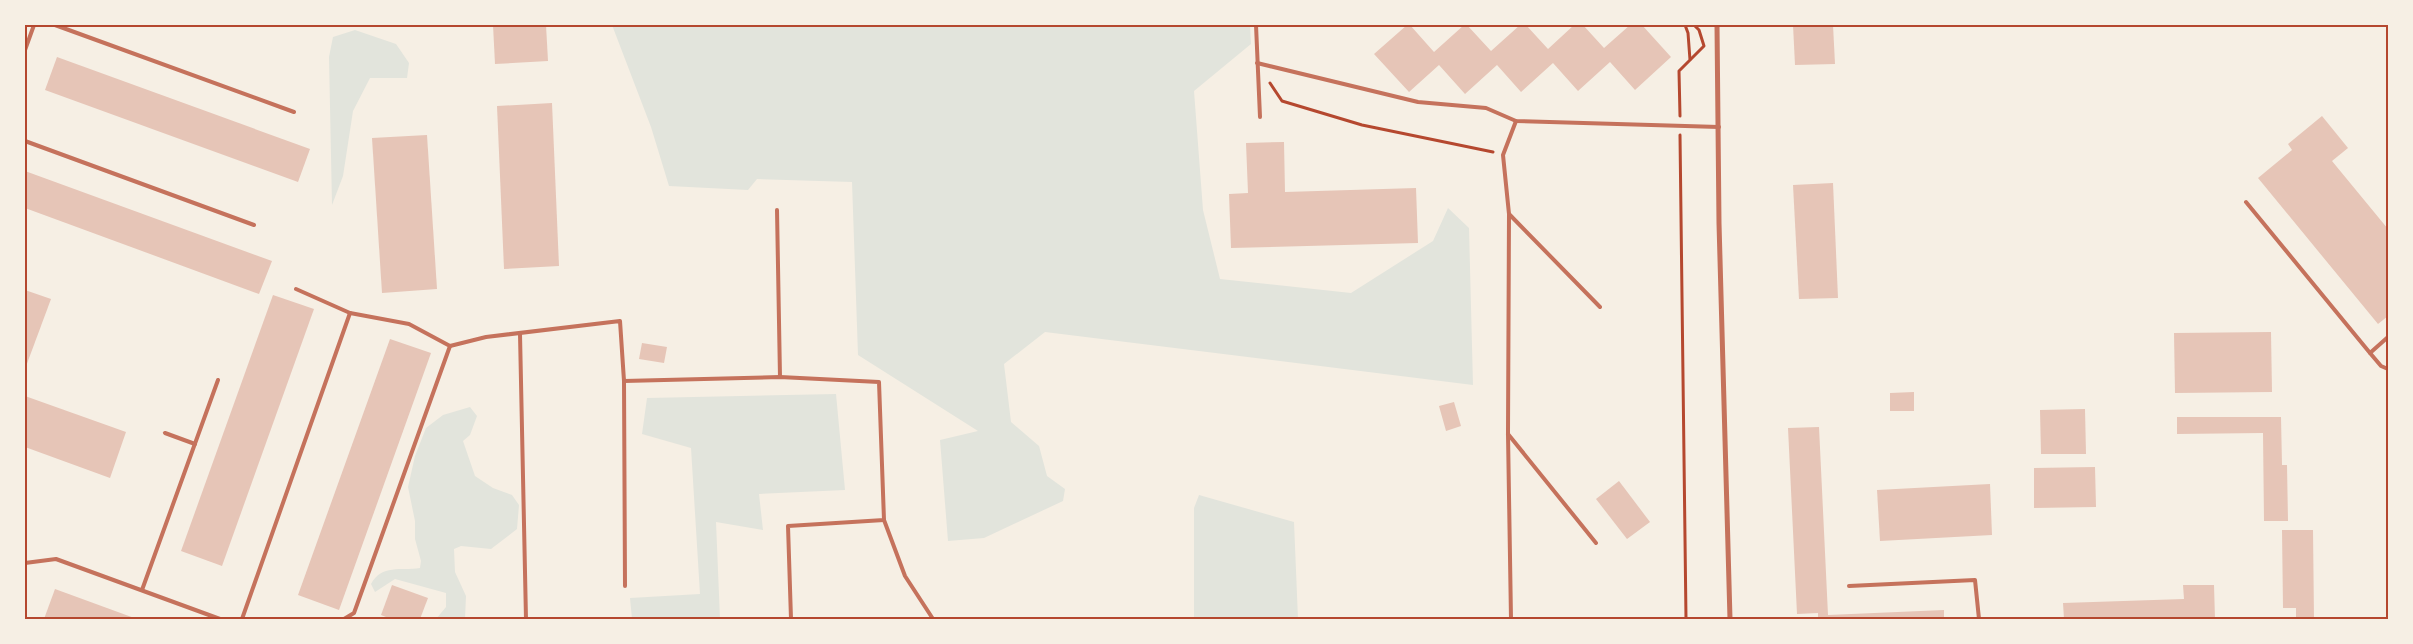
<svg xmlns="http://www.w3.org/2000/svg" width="2413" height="644" viewBox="0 0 2413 644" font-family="'Noto Sans',sans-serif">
	<rect width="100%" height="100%" fill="#f6efe4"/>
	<!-- green -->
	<g fill="#e2e4dc">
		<polygon points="612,25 1250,25 1251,44 1194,91 1203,210 1220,279 1351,293 1433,241 1448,208 1469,228 1473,385 1045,332 1004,364 1011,422 1039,446 1047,476 1065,489 1063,501 984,538 948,541 940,440 978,431 858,355 852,182 757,179 748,190 669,186 651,127"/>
		<polygon points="355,30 396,44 409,63 407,78 370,78 353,111 343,176 332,205 329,57 333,37"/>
		<polygon points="836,394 845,490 759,494 763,530 716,522 720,619 632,619 630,598 700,594 691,448 642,434 647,398"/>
		<path d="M470 407 477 416 470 435 463 441 475 476 493 488 512 495 519 505 517 529 491 549 461 546 454 549 455 572 466 596 465 619H436L446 607V593L395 579 375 592 371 584C382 564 400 571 420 568L421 561 415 539V521L408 487 415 456 426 428 443 415Z"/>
		<polygon points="1199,495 1294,522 1298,619 1194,619 1194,508"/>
	</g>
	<!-- building -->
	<g fill="#e6c5b7">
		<polygon points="493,25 546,25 548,61 495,64"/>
		<polygon points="1407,25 1410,25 1434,52 1464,25 1467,25 1491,51 1520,25 1526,25 1548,49 1574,25 1583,25 1604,48 1630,25 1642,25 1671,57 1635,90 1610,62 1578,91 1553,63 1521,92 1497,65 1465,94 1439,65 1409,92 1374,54"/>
		<polygon points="1793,25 1833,25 1835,64 1795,65"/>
		<polygon points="57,57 310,149 298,182 45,90"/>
		<polygon points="552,103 559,266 504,269 497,106"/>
		<polygon points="2322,116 2348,148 2332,161 2388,229 2388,316 2378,324 2258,178 2292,150 2288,144"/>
		<polygon points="427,135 437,289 382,293 372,138"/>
		<polygon points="1284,142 1285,192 1416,188 1418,243 1231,248 1229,194 1248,193 1246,143"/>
		<polygon points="25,171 272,261 259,294 25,208"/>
		<polygon points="1833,183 1838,298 1799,299 1793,185"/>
		<polygon points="25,290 51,299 25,369"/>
		<polygon points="273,295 314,309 222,566 181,551"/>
		<polygon points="2271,332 2272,392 2175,393 2174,333"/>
		<polygon points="390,339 431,353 339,610 298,595"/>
		<polygon points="642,343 667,347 664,363 639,359"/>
		<polygon points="1914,392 1914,411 1890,411 1890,393"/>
		<polygon points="25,396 126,432 110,478 25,447"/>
		<polygon points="1454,402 1461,426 1446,431 1439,406"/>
		<polygon points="2085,409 2086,454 2041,454 2040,410"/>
		<polygon points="2177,417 2281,417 2282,465 2287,465 2288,521 2264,521 2263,433 2177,434"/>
		<polygon points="1819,427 1828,615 1944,610 1944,619 1818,619 1818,613 1797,614 1788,428"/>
		<polygon points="2095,467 2096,507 2034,508 2034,468"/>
		<polygon points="1619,481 1650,522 1627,539 1596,499"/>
		<polygon points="1990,484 1992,535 1880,541 1877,490"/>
		<polygon points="2282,530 2313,530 2314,619 2296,619 2296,608 2283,608"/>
		<polygon points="392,585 428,598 420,619 391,619 381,615"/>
		<polygon points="2183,585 2214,585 2215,619 2064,619 2063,603 2184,599"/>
		<polygon points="55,589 137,619 44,619"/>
	</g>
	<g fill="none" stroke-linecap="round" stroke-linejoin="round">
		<!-- path -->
		<g stroke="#b5482f" stroke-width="3">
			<polyline points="1691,59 1704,46 1699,30 1694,25"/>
			<polyline points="1270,83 1282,101 1362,125 1493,152"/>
			<polyline points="1680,116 1679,71 1690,60 1688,33 1685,25"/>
			<polyline points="1680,135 1686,619"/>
		</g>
		<!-- service -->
		<g stroke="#c5725c" stroke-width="4">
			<polyline points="55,25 294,112"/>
			<polyline points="1256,25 1260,117"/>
			<polyline points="25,50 34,25"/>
			<polyline points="1257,63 1418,102 1486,108 1516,121 1719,127"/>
			<polyline points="1516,121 1503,155 1509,214 1600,307"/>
			<polyline points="25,141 254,225"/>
			<polyline points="2246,202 2370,353 2381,366 2388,369"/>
			<polyline points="777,210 780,377"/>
			<polyline points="1509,214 1508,434 1511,619"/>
			<polyline points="296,289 350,313 409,324 450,346 354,613 344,619"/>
			<polyline points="520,334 526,619"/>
			<polyline points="450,346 486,337 620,321 624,381 780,377 879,382 884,520 788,526 791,619"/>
			<polyline points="2370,353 2388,337"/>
			<polyline points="624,381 625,586"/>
			<polyline points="165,433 195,444"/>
			<polyline points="1508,434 1596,543"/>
			<polyline points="884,520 905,576 933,619"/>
			<polyline points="25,563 56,559 220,619"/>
			<polyline points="1849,586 1975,580 1979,619"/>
			<polyline points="142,590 218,380"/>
			<polyline points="242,619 350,313"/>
		</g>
		<!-- minor -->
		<polyline stroke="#c5725c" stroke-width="5" points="1717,25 1719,223 1730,619"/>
	</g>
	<!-- border -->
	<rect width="2413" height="644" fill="none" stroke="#f6efe4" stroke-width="52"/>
	<rect x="26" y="26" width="2361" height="592" fill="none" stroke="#b5482f" stroke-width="2"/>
</svg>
